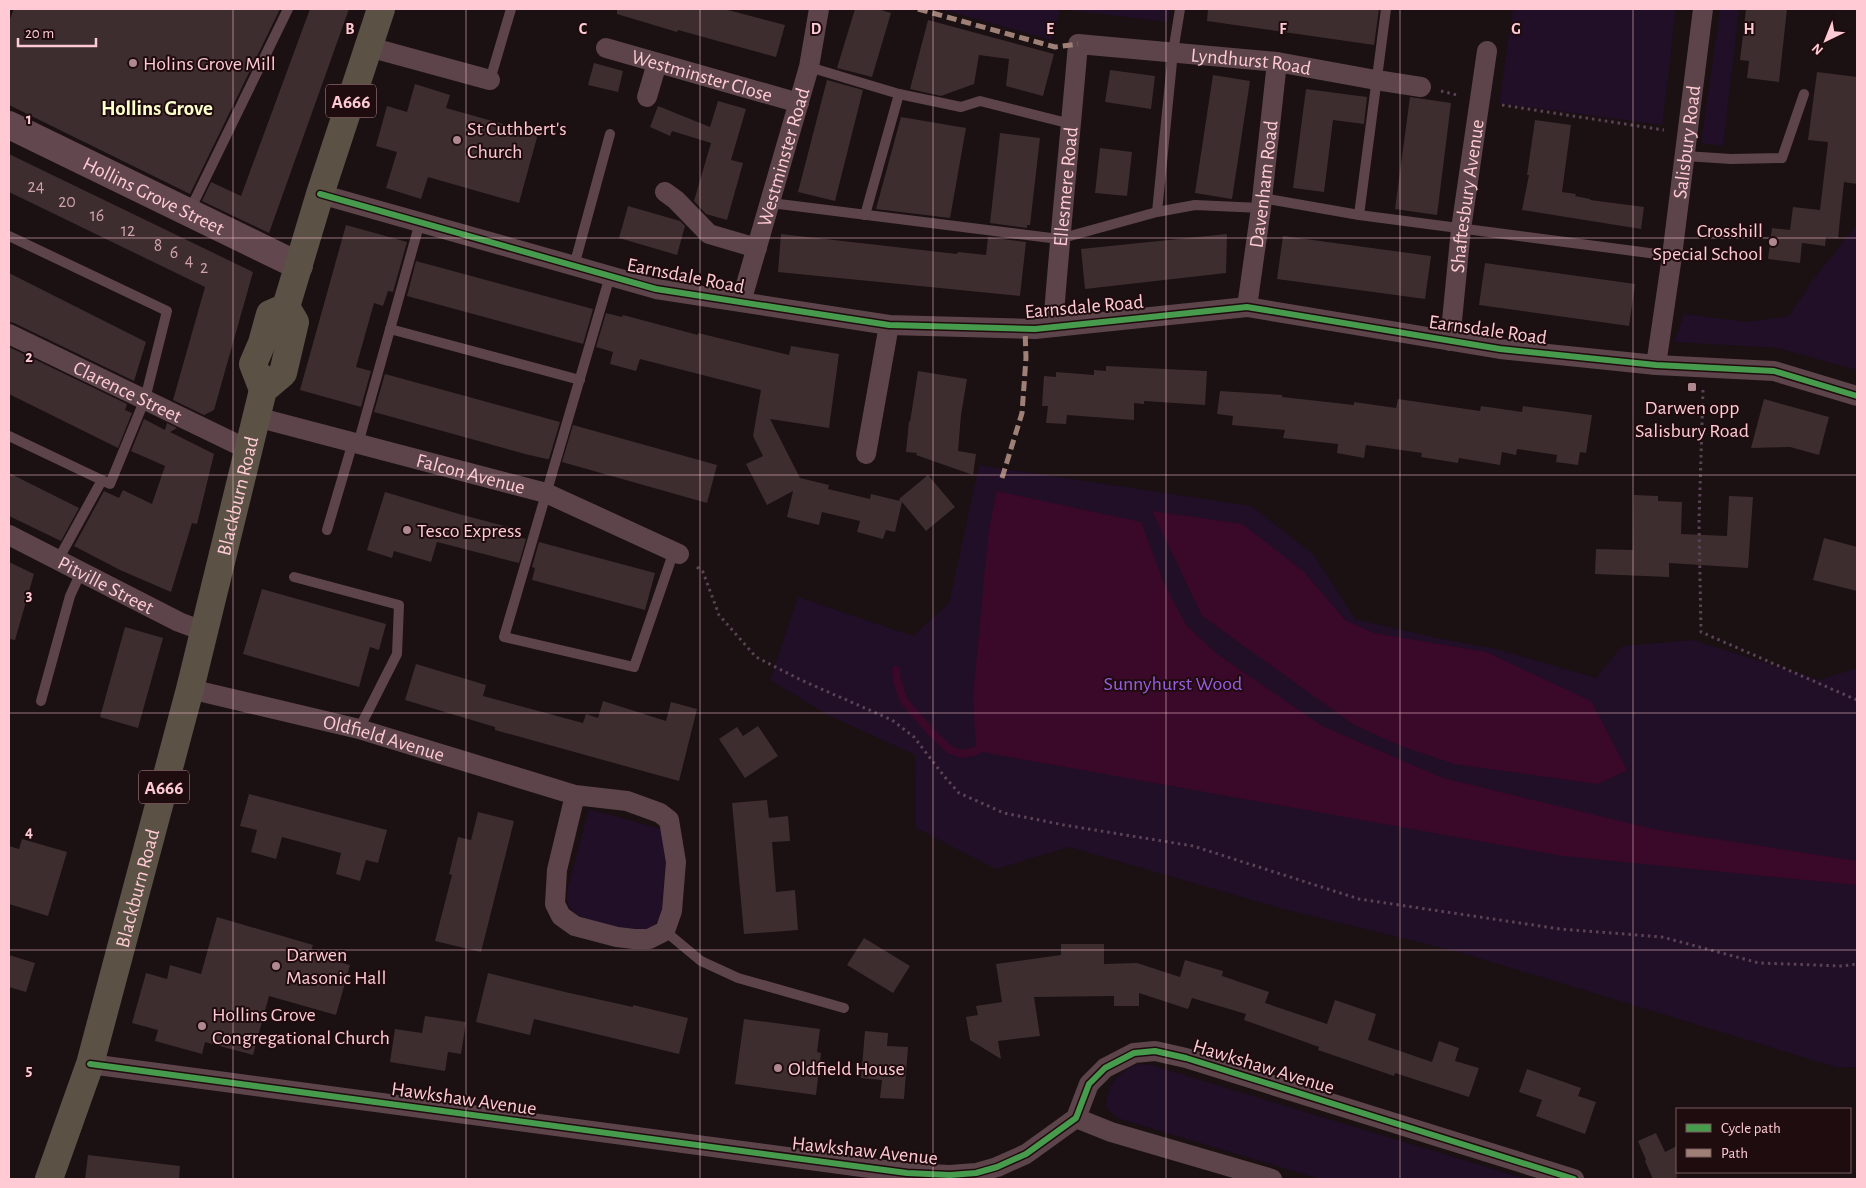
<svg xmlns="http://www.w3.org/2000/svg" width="1866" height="1188" viewBox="0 0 1866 1188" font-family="'Alegreya Sans',sans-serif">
	<rect width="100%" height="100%" fill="#1b1012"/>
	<!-- green -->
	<g fill="#200f26">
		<polygon points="941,9 1170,9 1168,22 1060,9 1052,40"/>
		<polygon points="1513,9 1676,9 1662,125 1499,103"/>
		<polygon points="1720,9 1739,9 1723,146 1701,143"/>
		<polygon points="1857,225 1857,370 1777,348 1674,342 1684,314 1747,322 1789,316 1814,278"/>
		<polygon points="979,465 1251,506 1314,555 1355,619 1432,637 1496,649 1596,678 1622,646 1693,640 1819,680 1857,668 1857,1067 1839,1068 1459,952 1283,909 1069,847 996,869 916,828 915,755 828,715 770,680 798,597 913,636 949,603"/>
		<path d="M589 809 657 828 665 831 667 844 661 917 650 929C631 930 581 924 570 908 566 903 567 896 567 890Z"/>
		<path d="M1139 1064 1151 1065 1526 1179H1320L1117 1118 1106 1108C1108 1083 1116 1073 1139 1064Z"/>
	</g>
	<!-- water -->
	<g fill="#3a0828">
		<polygon points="996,491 1141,522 1164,583 1186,625 1217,654 1322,726 1443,778 1657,830 1857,861 1857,885 1563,856 976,751 973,696 988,536"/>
		<polygon points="1152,511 1242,524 1303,571 1345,620 1374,633 1486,652 1591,701 1627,770 1598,784 1454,764 1401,746 1354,725 1202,616"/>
	</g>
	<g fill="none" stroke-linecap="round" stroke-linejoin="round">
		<!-- stream -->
		<polyline stroke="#3a0828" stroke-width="8" points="896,670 897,681 904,701 931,732 950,750 962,754 976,751"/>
	</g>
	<!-- building -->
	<g fill="#3e2d2f">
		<polygon points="14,9 280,9 190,194 9,105 9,21"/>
		<polygon points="310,9 349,9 269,233 202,201 211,182 241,196"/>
		<polygon points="617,9 724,9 785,25 776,57 678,30 677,32 617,14"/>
		<polygon points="855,9 878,9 891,13 872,77 837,68"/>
		<polygon points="1208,9 1379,9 1374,45 1207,21"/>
		<polygon points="1746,9 1787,9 1779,82 1747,78 1749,61 1740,60"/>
		<polygon points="928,20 1054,54 1043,96 1006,86 1009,59 979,55 974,84 941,96 910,89"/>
		<polygon points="594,63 623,71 618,92 588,85"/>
		<polygon points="1110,70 1155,76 1151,109 1105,102"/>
		<polygon points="1817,72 1857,77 1857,184 1844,182 1838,238 1826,237 1825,246 1802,243 1800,263 1768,259 1772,228 1790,230 1793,207 1820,210 1828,142 1808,140"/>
		<polygon points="1213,75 1250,81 1232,199 1195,193"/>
		<polygon points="827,80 863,90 835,201 798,192"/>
		<polygon points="415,84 450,95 446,108 538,134 519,203 428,177 421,199 386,188 397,152 376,146 387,106 407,112"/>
		<polygon points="1306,89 1367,97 1364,124 1333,120 1324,192 1293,188"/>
		<polygon points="1410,97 1451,103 1437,215 1395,209"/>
		<polygon points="718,101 746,109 731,160 743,163 727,220 706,214 694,201 711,143 672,131 670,136 650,127 658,106 710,127"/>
		<polygon points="901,117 966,128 950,218 876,209"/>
		<polygon points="1535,120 1571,125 1562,192 1576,194 1575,196 1590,199 1590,200 1644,207 1641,229 1522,210 1529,175 1527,175"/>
		<polygon points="1000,133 1040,138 1030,225 1027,225 1027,228 990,223"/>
		<polygon points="1100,148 1132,152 1127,196 1095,193"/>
		<polygon points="9,154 253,272 214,410 204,415 173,400 205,287 9,192"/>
		<polygon points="628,206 680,221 685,226 677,255 619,238"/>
		<polygon points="346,225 407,242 393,292 388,291 383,306 374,303 356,367 371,371 361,407 300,390"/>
		<polygon points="781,234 957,254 958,252 986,255 988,237 1026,242 1020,296 778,272"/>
		<polygon points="1227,234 1226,273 1085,289 1081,249"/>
		<polygon points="1283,236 1431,256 1425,299 1277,279"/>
		<polygon points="416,261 593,309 583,344 407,296"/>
		<polygon points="1485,263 1635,284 1629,326 1479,305"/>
		<polygon points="9,273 146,342 134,381 14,323 9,322"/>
		<polygon points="606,313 622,317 623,315 698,335 698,333 789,355 791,346 839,354 829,428 770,419 800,478 829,485 828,489 870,499 871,494 900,501 899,499 928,475 955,507 926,531 902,502 895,532 886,530 883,539 857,532 860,521 822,512 819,525 787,517 793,491 767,505 746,464 763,456 753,436 761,390 640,359 636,371 610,364 613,352 596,347"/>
		<polygon points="9,347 127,404 125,410 132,413 118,448 9,394"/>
		<polygon points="1106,366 1207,371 1205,405 1144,401 1144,404 1134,403 1134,420 1067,415 1066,424 1046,423 1048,406 1042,406 1044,376 1056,377 1056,372 1094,375 1094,370 1106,371"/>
		<polygon points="918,371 967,379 961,415 958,451 976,454 973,475 916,455 917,453 906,452 909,421 910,422"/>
		<polygon points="385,374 560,422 549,459 547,459 525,454 374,412"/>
		<polygon points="1220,391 1282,395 1282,397 1354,405 1354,402 1396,408 1398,399 1480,411 1481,406 1522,412 1523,406 1592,415 1586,453 1580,452 1578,465 1556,462 1557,455 1517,449 1516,455 1502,452 1500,465 1459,458 1458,463 1421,457 1422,453 1366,445 1364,458 1337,453 1338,444 1283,438 1285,430 1232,425 1233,416 1217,414"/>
		<polygon points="1764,399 1829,417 1819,455 1790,447 1751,448"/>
		<polygon points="144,419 165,430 167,423 177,428 170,432 214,454 197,524 192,523 171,592 120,570 74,546 104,491 119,498 123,490 152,504 165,466 131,451"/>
		<polygon points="573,425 717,465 707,503 562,462"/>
		<polygon points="9,473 79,508 61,541 9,516"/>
		<polygon points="385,492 459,514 519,530 517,537 526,539 519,563 437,542 431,562 394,551 392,558 367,550"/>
		<polygon points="1634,495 1658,496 1658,501 1682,502 1681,534 1727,536 1729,496 1753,497 1748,568 1669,563 1669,577 1595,574 1596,549 1633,550"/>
		<polygon points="1824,538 1857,547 1857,591 1813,580"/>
		<polygon points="539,542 655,573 645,610 532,580 535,568 532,567"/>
		<polygon points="9,562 34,574 15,640 9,639"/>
		<polygon points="262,589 386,624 379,650 370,647 359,687 243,654"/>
		<polygon points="125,627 163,638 138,728 100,717"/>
		<polygon points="416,664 486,685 483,696 583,723 586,714 598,718 603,701 666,721 671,702 697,709 679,781 495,730 495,727 405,700"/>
		<polygon points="758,726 778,756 745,778 719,739 737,727 743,736"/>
		<polygon points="249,794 387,830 378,863 366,860 360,881 336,874 341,853 282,837 276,859 251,852 257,830 240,826"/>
		<polygon points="767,800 769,818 788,816 790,841 772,842 776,892 795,890 798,930 744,934 732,803"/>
		<polygon points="478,812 514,821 481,952 435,941 452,875 449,874 458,837 471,840"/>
		<polygon points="22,839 67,852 48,916 9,904 9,846 19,849"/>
		<polygon points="217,917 313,945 310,954 350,965 336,1015 269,996 253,1055 205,1042 202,1054 155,1041 158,1030 132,1023 146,973 167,979 170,965 201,974"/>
		<polygon points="864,938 910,966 893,993 847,965"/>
		<polygon points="1061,944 1104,944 1104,964 1137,963 1180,977 1185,960 1223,971 1222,976 1269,992 1265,1003 1327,1024 1335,1000 1376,1014 1368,1040 1432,1062 1439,1041 1459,1048 1455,1061 1479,1068 1469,1097 1395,1073 1394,1076 1318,1050 1319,1047 1244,1020 1246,1014 1192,998 1188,1009 1139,993 1139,1006 1114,1006 1114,996 1034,997 1040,1036 998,1041 1001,1059 970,1040 966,1017 978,1015 976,1006 1002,1002 996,964 1061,955"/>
		<polygon points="9,955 35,963 26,992 9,987"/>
		<polygon points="488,973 565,992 633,1007 633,1005 688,1018 679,1054 534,1019 530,1035 476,1022"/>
		<polygon points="425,1016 466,1022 461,1054 448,1052 445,1071 390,1062 395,1029 422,1033"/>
		<polygon points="744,1019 820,1029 817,1052 821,1053 816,1095 735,1084"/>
		<polygon points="865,1031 888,1033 887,1046 908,1047 904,1099 880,1098 882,1080 861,1078"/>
		<polygon points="1527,1069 1581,1088 1578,1096 1596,1102 1585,1134 1536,1116 1542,1100 1519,1092"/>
		<polygon points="1656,1133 1665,1152 1677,1146 1677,1179 1653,1179 1645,1161 1646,1160 1638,1141"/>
		<polygon points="88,1155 180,1166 179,1179 85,1179"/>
	</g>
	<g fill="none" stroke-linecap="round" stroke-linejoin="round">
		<!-- path -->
		<g stroke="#5c4256" stroke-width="3" stroke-dasharray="2.5 4" stroke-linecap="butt">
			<polyline points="1441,91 1457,95"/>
			<polyline points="1502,105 1664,130"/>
			<polyline points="1703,390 1699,522 1701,632 1857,700"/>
			<polyline points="697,567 703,572 719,615 756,657 801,680 892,720 914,737 944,776 959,793 1004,813 1064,825 1193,846 1359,899 1560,929 1662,937 1759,963 1842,966 1857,964"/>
		</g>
		<!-- lane -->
		<g stroke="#5c444a" stroke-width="10">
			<polyline points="809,67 899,94 961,107 980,101 1071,124"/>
			<polyline points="490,80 511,9"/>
			<polyline points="1685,156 1731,159 1782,158 1804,94"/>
			<polyline points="1262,198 1359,215 1672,256"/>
			<polyline points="771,203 1059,239 1157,212 1195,205 1261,208"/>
			<polyline points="189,212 288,9"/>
			<polyline points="1157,212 1173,52 1180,9"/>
			<polyline points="865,215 899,94"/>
			<polyline points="1359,215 1386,9"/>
			<polyline points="9,236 167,311 145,399 110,484 9,436"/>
			<polyline points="574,266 610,134"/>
			<polyline points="610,276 504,637 634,667 674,551"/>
			<polyline points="390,329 580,380"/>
			<polyline points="358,444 420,222"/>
			<polyline points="327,530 353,442"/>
			<polyline points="58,560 102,480"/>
			<polyline points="294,577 399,605 397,654 359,729"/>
			<polyline points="41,701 70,596 81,572"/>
			<polyline points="665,931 701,961 738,978 844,1008"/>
		</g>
		<!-- street -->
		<g stroke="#5c444a" stroke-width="20">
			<polyline points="369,47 490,80"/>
			<path id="s1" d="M606 48 799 103"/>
			<polyline points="647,97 657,63"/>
			<polyline points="665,192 676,200 709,234 757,248"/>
			<polyline points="320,194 656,289 889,325 1035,329 1247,307 1500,349 1656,365 1774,371 1857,396"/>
			<path id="s2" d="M741 302 809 67 819 9"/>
			<path id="s3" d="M1247 307 1261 208 1277 62"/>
			<path id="s4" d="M1053 327C1060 233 1070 139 1078 44L1277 62 1376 80 1421 87"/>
			<path id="s5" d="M9 334 249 450"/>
			<path id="s6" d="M1450 341 1461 229 1487 51"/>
			<path id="s7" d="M1656 365 1672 256 1703 9"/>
			<path id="s8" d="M256 417 546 493 679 554"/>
			<polyline points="866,454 889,325"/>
			<path id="s9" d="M9 535 179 622 203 631"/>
			<path id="s10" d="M190 689 359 729 575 795 627 801 660 813 669 820 676 862 672 911 665 931 649 939H634L617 937 575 926 561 916 555 904 557 870 575 795"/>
			<polyline points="90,1064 907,1173 950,1175 976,1173 997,1167 1026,1154 1076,1118 1089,1084 1105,1068 1134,1053 1155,1051 1186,1058 1574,1179"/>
			<polyline points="1076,1118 1111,1132 1272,1179"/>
		</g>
		<!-- secondary -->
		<path stroke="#62474e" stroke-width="28" id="s11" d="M9 125 299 266"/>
		<!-- highway -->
		<g stroke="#5b5145" stroke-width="28">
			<polyline points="263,390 253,364 262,343 270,314 286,307"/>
			<path id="s12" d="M49 1179 90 1064 190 689 263 390 283 373 295 322 286 307 320 194 381 9"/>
		</g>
		<!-- quiet -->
		<g stroke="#9e8076" stroke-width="5" stroke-dasharray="10 5" stroke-linecap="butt">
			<polyline points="918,9 1055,47 1078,44"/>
			<polyline points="1002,478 1022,413 1026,358 1025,329"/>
		</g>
		<defs>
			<g id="cycleway">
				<polyline points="320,194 656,289 889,325 1035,329 1247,307 1500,349 1656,365 1774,371 1857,396"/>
				<polyline points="90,1064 907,1173 950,1175 976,1173 997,1167 1026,1154 1076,1118 1089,1084 1105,1068 1134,1053 1155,1051 1186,1058 1574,1179"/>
			</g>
		</defs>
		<!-- cycleway casing -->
		<use href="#cycleway" stroke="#1f0c0e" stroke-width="9"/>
		<!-- cycleway -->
		<use href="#cycleway" stroke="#469c4c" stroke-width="6"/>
	</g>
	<!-- grid -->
	<path fill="none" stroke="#ffcad3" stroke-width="1" stroke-opacity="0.55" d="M233 9V1179M466 9V1179M700 9V1179M933 9V1179M1166 9V1179M1400 9V1179M1633 9V1179M9 238H1857M9 475H1857M9 713H1857M9 950H1857"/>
	<!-- markers -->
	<g fill="#af898f" stroke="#1f0c0e" stroke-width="2">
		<circle cx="133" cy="63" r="5"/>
		<circle cx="457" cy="140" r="5"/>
		<circle cx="1773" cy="242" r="5"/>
		<rect x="1687" y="382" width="10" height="10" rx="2.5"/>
		<circle cx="407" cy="530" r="5"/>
		<circle cx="276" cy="966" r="5"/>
		<circle cx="202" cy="1026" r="5"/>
		<circle cx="778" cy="1068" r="5"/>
	</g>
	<g text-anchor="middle" stroke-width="4" stroke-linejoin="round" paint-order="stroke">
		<!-- number labels -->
		<g font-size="18" fill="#cfa3aa">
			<text x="36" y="192">24</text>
			<text x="67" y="207">20</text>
			<text x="97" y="221">16</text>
			<text x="128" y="236">12</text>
			<text x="158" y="251">8</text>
			<text x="174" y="258">6</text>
			<text x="189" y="266">4</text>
			<text x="204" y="273">2</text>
		</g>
		<!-- shield labels -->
		<g fill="#1f0c0e" stroke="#bc9198" stroke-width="1">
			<rect x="326" y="84.5" width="50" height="33" rx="4"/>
			<rect x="139" y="770.5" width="50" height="33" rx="4"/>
		</g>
		<g font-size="19" font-weight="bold" fill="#ffcad3">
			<text x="351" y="108">A666</text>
			<text x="164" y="794">A666</text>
		</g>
		<!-- street labels -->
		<g font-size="20" fill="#ffcad3" stroke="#1f0c0e">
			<text dy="7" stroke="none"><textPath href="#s4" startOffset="458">Lyndhurst Road</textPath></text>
			<text dy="7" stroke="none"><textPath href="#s1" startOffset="100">Westminster Close</textPath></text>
			<text dy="7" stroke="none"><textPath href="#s7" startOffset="225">Salisbury Road</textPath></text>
			<text dy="7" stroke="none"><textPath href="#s2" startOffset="151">Westminster Road</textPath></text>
			<text dy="7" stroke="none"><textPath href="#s3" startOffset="124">Davenham Road</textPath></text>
			<text dy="7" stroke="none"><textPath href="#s4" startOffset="141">Ellesmere Road</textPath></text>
			<text dy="7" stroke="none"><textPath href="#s11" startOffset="161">Hollins Grove Street</textPath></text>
			<text dy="7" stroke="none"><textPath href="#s6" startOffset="146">Shaftesbury Avenue</textPath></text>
			<text transform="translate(686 275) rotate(11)" y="7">Earnsdale Road</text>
			<text transform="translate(1084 306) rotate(-5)" y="7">Earnsdale Road</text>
			<text transform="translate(1488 329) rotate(8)" y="7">Earnsdale Road</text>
			<text dy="7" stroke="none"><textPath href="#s5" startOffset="132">Clarence Street</textPath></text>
			<text dy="7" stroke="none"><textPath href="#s8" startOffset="222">Falcon Avenue</textPath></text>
			<text dy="7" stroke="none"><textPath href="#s12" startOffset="709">Blackburn Road</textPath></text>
			<text dy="7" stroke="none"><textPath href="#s9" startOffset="109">Pitville Street</textPath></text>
			<text dy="7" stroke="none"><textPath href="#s10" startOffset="200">Oldfield Avenue</textPath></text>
			<text dy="7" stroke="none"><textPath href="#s12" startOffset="304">Blackburn Road</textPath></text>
			<text transform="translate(1264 1066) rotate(17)" y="7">Hawkshaw Avenue</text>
			<text transform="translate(464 1098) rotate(8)" y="7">Hawkshaw Avenue</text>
			<text transform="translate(865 1150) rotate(6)" y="7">Hawkshaw Avenue</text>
		</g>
		<!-- poi labels -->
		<g font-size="20" fill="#ffcad3" stroke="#1f0c0e" text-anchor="start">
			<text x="143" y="70">Holins Grove Mill</text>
			<text x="467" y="135">St Cuthbert's<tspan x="467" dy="23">Church</tspan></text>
			<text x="1763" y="237" text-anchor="end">Crosshill<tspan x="1763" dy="23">Special School</tspan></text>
			<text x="1692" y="414" text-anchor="middle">Darwen opp<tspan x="1692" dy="23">Salisbury Road</tspan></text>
			<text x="417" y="537">Tesco Express</text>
			<text x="286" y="961">Darwen<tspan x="286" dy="23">Masonic Hall</tspan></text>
			<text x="212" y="1021">Hollins Grove<tspan x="212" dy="23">Congregational Church</tspan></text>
			<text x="788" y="1075">Oldfield House</text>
		</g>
		<!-- park labels -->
		<g font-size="20" fill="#9b5ce3" stroke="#1f0c0e">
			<text x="1173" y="690">Sunnyhurst Wood</text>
		</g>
		<!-- neighbourhood labels -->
		<g font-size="21" font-weight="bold" fill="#fbffcc" stroke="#1f0c0e">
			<text x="157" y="115">Hollins Grove</text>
		</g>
	</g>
	<g font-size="16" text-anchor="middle" font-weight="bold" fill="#ffcad3" stroke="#1f0c0e" stroke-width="4" stroke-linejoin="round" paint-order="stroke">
		<text x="350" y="34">B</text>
		<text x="583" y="34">C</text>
		<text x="816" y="34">D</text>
		<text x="1050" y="34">E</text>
		<text x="1283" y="34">F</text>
		<text x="1516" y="34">G</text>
		<text x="1749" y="34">H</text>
		<text x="29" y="124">1</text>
		<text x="29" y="362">2</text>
		<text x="29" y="600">3</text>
		<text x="29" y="837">4</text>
		<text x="29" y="1075">5</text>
	</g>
	<!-- border -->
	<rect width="1866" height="1188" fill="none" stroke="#ffcad3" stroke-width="20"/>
	<!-- legend -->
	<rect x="1676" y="1108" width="175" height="65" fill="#1f0c0e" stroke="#79585d"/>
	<rect x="1686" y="1124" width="25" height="8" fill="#469c4c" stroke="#79585d"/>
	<text x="1721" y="1133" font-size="15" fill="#ffcad3">Cycle path</text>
	<rect x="1686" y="1149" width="25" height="8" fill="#9e8076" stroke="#79585d"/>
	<text x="1721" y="1158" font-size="15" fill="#ffcad3">Path</text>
	<!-- north arrow -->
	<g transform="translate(1826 40) rotate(223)" stroke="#1f0c0e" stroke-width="4" paint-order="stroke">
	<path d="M0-4L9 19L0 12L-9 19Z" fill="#ffcad3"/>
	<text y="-8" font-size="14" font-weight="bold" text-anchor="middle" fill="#ffcad3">N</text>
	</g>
	<!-- scale -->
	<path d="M18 38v8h78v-8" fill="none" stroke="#ffcad3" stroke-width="2.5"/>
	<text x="25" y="38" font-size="15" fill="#ffcad3" stroke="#1f0c0e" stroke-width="4" paint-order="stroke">20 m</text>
</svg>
